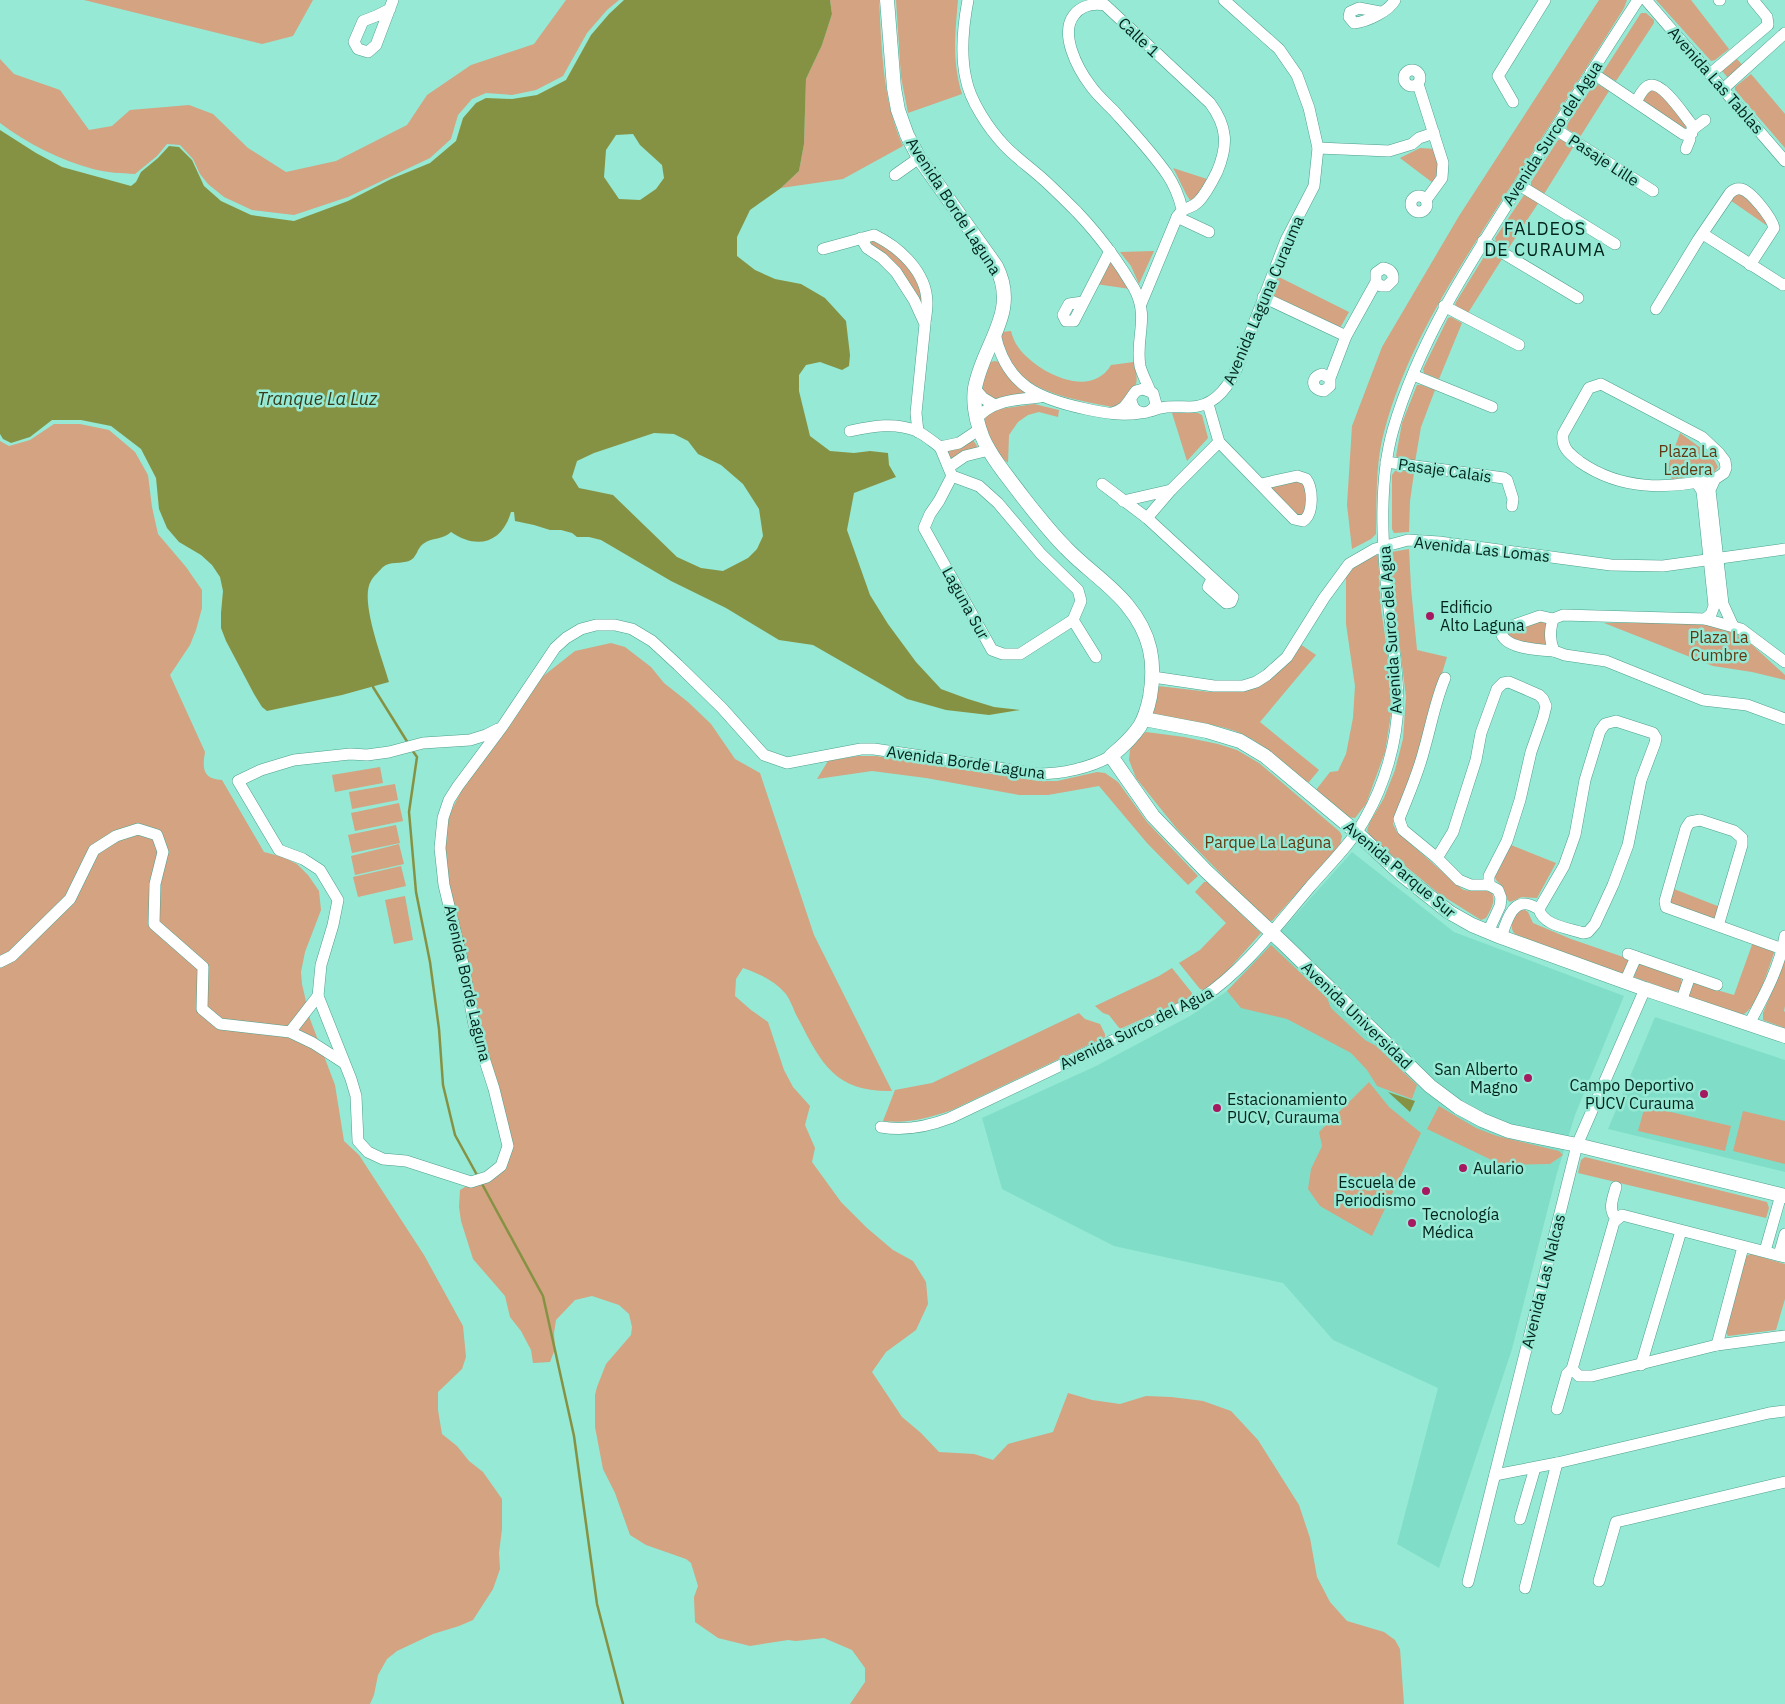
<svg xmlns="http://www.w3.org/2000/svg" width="1785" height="1704" viewBox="0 0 1785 1704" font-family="'IBM Plex Sans',sans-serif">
	<rect width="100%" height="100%" fill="#96e9d4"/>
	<!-- built -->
	<g fill="#80dec8">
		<polygon points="1352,852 1454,932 1624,996 1575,1115 1557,1173 1512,1349 1439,1568 1397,1544 1438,1388 1333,1340 1283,1283 1114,1246 1002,1189 982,1118 1096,1066 1190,1016 1227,991"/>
		<polygon points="1655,1017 1785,1060 1785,1172 1608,1129"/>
	</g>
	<!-- green -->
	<g fill="#d3a382">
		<polygon points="84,0 313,0 293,36 262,44"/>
		<path d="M566 0H619L607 10 587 33 563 76 536 90 512 95 486 93 472 99 458 115 451 139 430 158 348 197 294 215 252 210 224 197 208 184 200 174 193 159 180 145 167 144 157 156 135 174C122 173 107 173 93 169 60 160 28 144 0 123V59L14 74 60 90 89 130 112 126 130 110 189 105 213 114 248 148 286 172 336 161 407 125 427 95 471 65 534 44Z"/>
		<path d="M830 0H879C882 50 882 99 903 146L843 179 781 188 799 171 804 144 806 79 822 45 832 14Z"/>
		<path d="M896 0H958C955 34 952 61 962 94L908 113 901 77Z"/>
		<path d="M1599 0H1627L1624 8C1584 72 1543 136 1502 200 1456 273 1406 348 1384 432 1375 465 1377 500 1376 534L1371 539 1352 549 1347 505 1352 426 1382 347 1459 216Z"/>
		<polygon points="1656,0 1691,0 1729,49 1715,60 1711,61"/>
		<polygon points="1641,13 1646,13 1654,20 1654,23 1616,81 1603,74 1603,72"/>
		<polygon points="1737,59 1744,67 1729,79 1722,71"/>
		<polygon points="1751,74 1785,114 1785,148 1735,90 1735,87"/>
		<polygon points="1597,84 1609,91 1580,137 1567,129 1566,126 1592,87"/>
		<polygon points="1650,89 1661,93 1688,124 1686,130 1642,102"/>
		<polygon points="1562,139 1574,146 1544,194 1531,186 1531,182 1558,140"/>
		<path d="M1420 148 1436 149C1439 162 1439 172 1433 183L1400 158Z"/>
		<path d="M1173 168 1207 179 1197 197 1190 200C1183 190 1179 178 1173 168Z"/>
		<polygon points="1735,193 1742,193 1769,222 1766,225 1730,200"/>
		<polygon points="1524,195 1539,202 1508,249 1496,242 1495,238"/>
		<polygon points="871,240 899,255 919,283 923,301 919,302 869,244"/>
		<polygon points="1154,251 1139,284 1131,266 1120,252"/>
		<polygon points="1487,252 1489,252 1502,259 1468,313 1455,305 1456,302"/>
		<polygon points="1109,257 1130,289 1096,284"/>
		<polygon points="1277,276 1349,312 1340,328 1268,295"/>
		<polygon points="1451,317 1462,323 1439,379 1424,373 1423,369 1448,318"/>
		<path d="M1011 331C1013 339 1016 345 1021 351 1041 374 1091 399 1111 365L1134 362C1135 369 1138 377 1136 384 1134 394 1122 404 1112 407 1077 400 1021 393 1006 354 1003 346 1000 341 1002 332Z"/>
		<path d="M995 361 999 362 1026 390V394L994 399C974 395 985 374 990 362Z"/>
		<polygon points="1417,385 1421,385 1435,390 1421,427 1415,462 1398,458 1396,456 1402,423"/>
		<path d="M1034 404 1059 410 1058 417 1039 412 1028 415 1018 422 1009 435 1008 463C993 451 986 434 983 416L993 410Z"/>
		<polygon points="1172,413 1198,413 1202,415 1208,438 1187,461"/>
		<path d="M54 424H80L109 430 135 452 148 475 152 507 158 534 186 567 202 590V608L196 630 190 645 170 675 205 752C202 769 203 779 222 780L264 852 283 857 297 864 308 875 319 891 321 910 305 952 301 972 302 984 310 1019 335 1085 344 1141 359 1155 424 1255 463 1326 466 1357 462 1369 438 1392V1410L442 1434 457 1446 469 1461 483 1472 502 1499V1529L499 1553 500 1569 493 1589 473 1620 459 1626 433 1634 397 1651 387 1659 378 1675 374 1695 370 1704H0V441L9 446 30 440Z"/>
		<polygon points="1680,433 1712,456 1718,467 1713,474 1672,479 1666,471"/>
		<polygon points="973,440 977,446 977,449 951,460 947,451"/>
		<polygon points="1399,470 1414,473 1410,501 1409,532 1394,533 1392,529 1392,475 1395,471"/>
		<polygon points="1298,478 1307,486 1307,513 1297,517 1269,488"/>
		<path d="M1409 549 1411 588 1417 650 1447 657 1409 782 1394 817 1393 824 1397 832 1462 889C1472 894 1482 887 1492 893 1496 902 1490 911 1486 918L1481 920 1438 893 1371 838 1367 830 1370 822 1384 798 1395 770 1403 739 1406 697 1393 591 1391 552Z"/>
		<polygon points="1378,555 1381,609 1391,677 1391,714 1385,752 1366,804 1355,818 1347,817 1316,790 1330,772 1338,771 1346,754 1353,718 1355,686 1346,624 1346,577 1354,567 1370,557"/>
		<polygon points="1540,619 1550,620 1548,648 1510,640 1505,631"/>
		<polygon points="1701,622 1739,633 1785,675 1785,680 1752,672 1713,666 1604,623"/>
		<path d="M611 643 625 647 651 667 664 683 688 702 711 724 735 759 760 773 814 935 892 1091C836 1092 822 1065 799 1020 794 1012 791 1000 785 993 773 980 760 974 743 968L736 979 735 996 751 1010 768 1022 784 1070 793 1087 810 1106 805 1125 815 1148 812 1162 841 1202 867 1228 893 1250 913 1261 926 1282 928 1304 916 1330 886 1352 872 1372 902 1417 921 1433 939 1452 974 1454 993 1460 1008 1444 1053 1432 1068 1393 1092 1400 1120 1404 1146 1396 1171 1397 1203 1401 1231 1411 1258 1440 1299 1505 1310 1538 1317 1577 1330 1602 1347 1621 1384 1632 1395 1640 1400 1649 1404 1704H850L865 1682V1668L852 1650 824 1638 796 1641 788 1640 750 1646 718 1638 695 1622 694 1597 698 1586 691 1563 686 1559 646 1545 630 1535 615 1493 603 1469 595 1427V1395L597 1387 606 1364 631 1335 632 1327 629 1314 619 1305 592 1296 575 1300 556 1320 554 1333 555 1349 550 1362 533 1363 531 1350 521 1331 510 1317 505 1296 473 1259 461 1221 459 1207 460 1190 490 1172 506 1152 476 1026 447 888 443 828 467 779 542 677 575 651Z"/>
		<path d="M1300 644 1316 655 1260 722 1319 770 1309 782 1307 783C1285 765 1262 741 1235 731 1210 722 1177 720 1151 716L1158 686 1210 692H1238Z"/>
		<polygon points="1146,732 1184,737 1218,744 1237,750 1259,763 1340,832 1342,836 1340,845 1272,921 1266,920 1177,829 1136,778 1129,760 1130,750 1136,740"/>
		<polygon points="858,756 876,756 1038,781 1057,781 1097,772 1105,773 1118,782 1147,822 1198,876 1188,885 1147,843 1099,786 1048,795 1019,795 926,778 872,771 817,779 828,761"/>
		<polygon points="380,767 383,783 335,792 332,775"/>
		<polygon points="395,784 398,800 352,809 349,792"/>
		<polygon points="399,803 403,821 355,831 351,813"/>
		<polygon points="396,825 400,843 352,853 348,835"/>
		<polygon points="399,844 404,864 355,875 351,856"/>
		<polygon points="1511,845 1556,863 1537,898 1522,897 1510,902 1505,898 1503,887 1496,880 1495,877"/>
		<polygon points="401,866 406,886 358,897 353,877"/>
		<polygon points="1204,882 1207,882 1261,933 1220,979 1204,990 1200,989 1179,963 1200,950 1226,923 1195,892"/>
		<polygon points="1674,889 1720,907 1716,918 1711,919 1671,904 1669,900"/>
		<polygon points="405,896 413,940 394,944 385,900"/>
		<path d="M1525 910 1528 912 1533 923 1571 939 1629 959 1624 972 1620 974 1515 934C1508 927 1514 919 1518 911Z"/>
		<path d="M1753 942 1774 951V953C1768 969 1757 1009 1742 1015L1688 996 1693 983 1734 995Z"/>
		<polygon points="1271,945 1327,998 1331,1008 1365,1040 1376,1046 1417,1085 1412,1099 1377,1086 1367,1070 1351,1053 1287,1019 1241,1008 1227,991"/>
		<polygon points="1785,960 1785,1006 1784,1011 1785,1012 1785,1028 1763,1020 1763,1013"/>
		<polygon points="1639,963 1681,979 1682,983 1679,991 1675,992 1634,977"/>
		<polygon points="1172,968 1192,993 1191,997 1120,1029 1109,1015 1103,1013 1095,1006 1159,976"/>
		<path d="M1079 1013 1085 1019 1100 1024 1105 1034V1037L952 1110C929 1118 908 1124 883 1121L895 1090 932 1083Z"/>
		<polygon points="1369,1082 1389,1107 1421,1133 1372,1236 1320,1206 1308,1189 1311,1169 1322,1146 1319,1132"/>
		<polygon points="1439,1106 1476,1128 1497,1136 1559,1151 1563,1155 1550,1164 1502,1165 1427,1129"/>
		<polygon points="1645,1106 1731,1126 1725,1151 1638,1131"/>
		<polygon points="1743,1111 1785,1121 1785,1164 1733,1151"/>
		<polygon points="1585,1157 1767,1202 1769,1208 1766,1218 1578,1173 1581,1160"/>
		<polygon points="1751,1254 1785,1264 1785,1299 1776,1330 1728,1336 1725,1331 1744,1257"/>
	</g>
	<!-- water -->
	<g fill="#869243" fill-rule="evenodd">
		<path d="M624 0H830L832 14 822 45 806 79 804 144 799 171 781 188 750 210 737 237V256L755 270 775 279 801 284 825 298 846 321 850 355 849 366 842 370 820 362 806 365 799 375V391L810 436 830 451 854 453 870 451 888 453 889 465 896 477 854 493 847 530 870 595 888 624 916 662 941 689 968 699 994 707 1020 710 989 715 946 710 907 699 813 645 779 640 726 608 671 581 601 540 589 537H577L572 533 561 530H550L534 525 515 521 514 512H511C502 543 477 550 451 532 443 540 432 537 423 544 417 548 417 558 409 561 402 564 389 561 383 567 380 570 373 577 371 581 359 600 383 660 389 682L342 695 267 711 262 707 254 694 226 641 221 628V613L223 591 220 577 212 565 201 555 179 542 167 528 159 509 156 478 141 449 111 426 81 420H52L30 437 11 443 3 439 0 434V130L36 153 62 167 131 186 136 182 141 172 158 158 169 146 179 147 192 160 204 186 221 201 251 215 294 221 348 201 391 179 430 163 456 141 463 118 476 103 486 98 512 99 537 95 566 80 591 35 609 14ZM633 134 640 145 662 165 664 178 656 189 640 200 619 199 604 177 606 150 616 135ZM654 433 674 434 688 441 698 454 721 465 743 484 759 509 763 536 757 549 748 558 723 571 701 568 677 557 613 495 579 488 572 477 577 461 594 453Z"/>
		<polygon points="1388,1092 1415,1101 1410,1112"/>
	</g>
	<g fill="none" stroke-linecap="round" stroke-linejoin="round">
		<!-- stream -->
		<g stroke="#869243" stroke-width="2.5">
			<polyline points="373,687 408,743"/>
			<polyline points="412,750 417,757 409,812 416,892 430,962 439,1029 443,1085 455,1135 477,1175"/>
			<polyline points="481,1182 543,1296 574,1436 597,1604 623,1704"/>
		</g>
		<defs>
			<g id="minor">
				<path d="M968 0C963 26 960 53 966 79 970 101 989 129 1004 145 1016 158 1031 168 1044 180 1055 190 1066 201 1077 212 1098 234 1118 261 1134 288 1150 317 1135 338 1140 366 1142 374 1147 383 1150 391"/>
				<polyline points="1646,0 1785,161"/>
				<polyline points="1719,0 1720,0"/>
				<polyline points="390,9 376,16 363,21 354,42 358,49 368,52 376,45 393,0"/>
				<path d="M1380 12 1359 8 1350 12 1349 17 1354 23C1367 22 1389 11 1395 0"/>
				<circle cx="1412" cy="78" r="8"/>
				<path d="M1591 72 1683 134 1689 135 1692 133V125L1689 121C1682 112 1660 79 1648 86 1642 89 1639 97 1636 102"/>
				<polyline points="1710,74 1768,25 1767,17 1753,0"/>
				<polyline points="1418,84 1443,163 1442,178 1426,200"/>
				<polyline points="1723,89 1785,33"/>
				<polyline points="1513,102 1498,76 1545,0"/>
				<polyline points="1555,129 1653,191"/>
				<polyline points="1693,129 1705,120"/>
				<polyline points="1318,148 1389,151 1412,144 1419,138 1434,133"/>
				<polyline points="1686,149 1690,139 1689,135"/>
				<polyline points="895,175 919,158"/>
				<polyline points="1519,185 1615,244"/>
				<circle cx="1419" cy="204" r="8"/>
				<polyline points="1177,217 1209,232"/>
				<polyline points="1703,234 1783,285 1785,284"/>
				<polyline points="861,238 867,248 882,258 896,272 914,300 925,324 916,413 918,432"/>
				<polyline points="1483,241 1578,298"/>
				<path d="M823 249 874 235C899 247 927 272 927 303 927 309 926 316 925 322"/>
				<polyline points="1263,297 1346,336"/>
				<polyline points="1083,302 1069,304 1063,315 1066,321 1074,321 1110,251"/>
				<path d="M1141 304 1177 217C1185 205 1190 210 1198 202 1206 194 1212 182 1217 172 1228 146 1228 127 1210 103L1105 5C1093 3 1081 6 1074 15 1059 34 1078 69 1090 85 1096 94 1105 102 1113 110 1132 131 1151 151 1167 174 1175 186 1179 196 1182 209"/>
				<polyline points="1444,306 1519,345"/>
				<path d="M1656 309 1698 240 1730 193C1733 190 1736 188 1741 189 1751 191 1772 218 1774 228L1750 265"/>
				<path d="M995 334C1006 386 1039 399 1086 409 1105 413 1121 416 1140 413"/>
				<polyline points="1413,375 1492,407"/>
				<path d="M1330 378 1322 374C1310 377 1311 390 1324 391L1330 386V378L1346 336 1376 282V273L1383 268C1390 269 1394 273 1393 280L1387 286H1381L1376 282"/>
				<polyline points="975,389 983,398 993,404"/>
				<path d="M1208 404 1219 442 1294 519 1303 521C1314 514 1313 488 1306 479L1297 476 1261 484"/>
				<path d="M1151 411C1165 405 1176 407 1190 407 1213 407 1227 389 1236 370L1286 240 1314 186 1318 148 1309 108 1297 75 1279 49 1224 0"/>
				<path d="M1112 413C1127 409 1127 402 1136 391L1143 389 1153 393 1156 404C1149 417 1133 415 1131 400"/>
				<path d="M977 418C994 399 1017 400 1040 397"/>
				<path d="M850 431C873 426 895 422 917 431 925 435 933 442 940 447"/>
				<polyline points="940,447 952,476 939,501 930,514 924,528 992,650 1003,654 1020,654 1073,620 1081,601 1078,590 1041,554 998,503 979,486 952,476"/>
				<polyline points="940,447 959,443 980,429"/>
				<polyline points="1386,462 1504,478 1507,480 1513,499 1512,506"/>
				<polyline points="949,467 965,456 989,450"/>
				<path d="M1715 479C1667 489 1622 491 1580 462 1570 454 1561 448 1563 434L1589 388 1601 384 1702 437 1719 453 1725 461 1726 468 1724 473 1715 479 1710 490 1723 604 1733 626"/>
				<polyline points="1697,483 1702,491 1714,606 1711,614 1705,619"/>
				<polyline points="1102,484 1147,518 1233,597 1231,602 1226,603 1208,587 1212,579"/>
				<polyline points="1123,501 1171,490"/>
				<polyline points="1147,518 1171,490 1219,442"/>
				<path d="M1553 619 1540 616 1503 629 1501 632C1504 649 1540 650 1554 651"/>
				<polyline points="1073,620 1096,657"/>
				<path d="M1785 662 1741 629 1705 619 1563 615 1553 619C1550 630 1549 639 1554 651L1565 655 1606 661 1703 700 1747 705 1785 719"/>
				<polyline points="1153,677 1214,686 1243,686 1256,682 1267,675 1287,657 1324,598 1349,564 1375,549 1408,540 1439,542 1611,565 1663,566 1785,549"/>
				<path d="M1445 678C1435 702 1431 726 1424 750 1418 774 1408 796 1399 819L1403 830 1437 858 1459 880 1471 885H1489L1498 890 1501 898 1500 906 1488 932"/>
				<polyline points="1437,858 1453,832 1476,760 1481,733 1497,689 1503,683 1509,682 1539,695 1543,699 1546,706 1543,718 1531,752 1520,800 1507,841 1489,876 1489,885"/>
				<polyline points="1718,926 1742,845 1742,838 1734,831 1700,820 1690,822 1686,828 1665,901 1666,907 1785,950"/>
				<path d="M1501 937C1505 927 1510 905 1523 904 1529 903 1535 907 1539 909 1543 926 1569 928 1583 933L1588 932 1595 924 1613 885 1628 845 1641 780 1655 743 1656 738 1653 733 1616 721 1605 724 1600 731 1585 780 1575 835 1564 866 1539 909"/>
				<polyline points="1628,954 1717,985"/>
				<polyline points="0,962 12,956 70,899 94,850 116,836 138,829 157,835 163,852 155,884 154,924 203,967 202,1009 220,1024 290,1032 313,1043 344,1063"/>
				<polyline points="1625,982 1636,957"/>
				<path d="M318 996 351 1079 356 1096 358 1141 368 1152 383 1159 406 1161 471 1182 487 1177 501 1166 508 1146 494 1089 475 1030 463 964 444 885 440 848 443 818 449 800 458 786 502 727 555 648 566 638 581 629 596 625H615L632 629 652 641 678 665 722 708 764 755 787 763 861 749H874L949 760 1037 774C1062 774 1090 768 1111 756"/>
				<polyline points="1681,1002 1690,976"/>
				<path d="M1749 1024C1764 996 1780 967 1785 936"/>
				<polyline points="290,1032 318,996 321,965 333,925 338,900 320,870 303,859 279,850 238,781 261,770 294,760 350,754 367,755 389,752 423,743 470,740 486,735 498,729"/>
				<path d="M881 1127C905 1131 927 1127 950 1118L1202 998C1244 970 1276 927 1309 888 1328 866 1352 843 1366 817 1385 783 1397 742 1398 703 1398 674 1393 646 1390 618 1383 560 1377 486 1393 430 1419 340 1471 261 1521 183 1560 122 1598 61 1638 0"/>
				<path d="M1616 1187C1613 1198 1607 1210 1617 1219"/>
				<polyline points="1765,1251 1781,1195"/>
				<polyline points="1779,1255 1785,1234"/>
				<polyline points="1717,1345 1743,1247"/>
				<polyline points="1641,1365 1681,1231"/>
				<polyline points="1572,1369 1579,1376 1592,1376 1717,1345 1785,1336"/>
				<polyline points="1557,1409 1567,1374 1572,1369 1614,1222 1622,1215 1785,1257"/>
				<polyline points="1495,1475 1557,1463 1769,1413 1785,1411"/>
				<polyline points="1520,1519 1535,1468"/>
				<polyline points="1599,1581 1616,1522 1785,1482"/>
				<polyline points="1468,1582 1577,1145 1645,989"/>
				<polyline points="1525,1588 1557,1463"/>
			</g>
			<g id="tertiary">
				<path d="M887 0 894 88 898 110 907 135 919 158 996 266C1020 313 983 343 975 388 972 407 979 434 989 450 998 466 1011 481 1022 496 1036 514 1050 532 1066 548 1085 568 1110 584 1127 605 1151 634 1156 662 1150 697 1148 707 1145 717 1140 726 1132 738 1122 747 1111 756L1153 816 1206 871 1283 943 1430 1086 1458 1107 1482 1120 1509 1131 1577 1145 1785 1196"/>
				<polyline points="1144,719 1207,731 1240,741 1265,756 1356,832 1401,874 1449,912 1472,925 1501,937 1645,989 1785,1036"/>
			</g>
		</defs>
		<!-- minor casing -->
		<use href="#minor" stroke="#4da08d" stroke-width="12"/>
		<!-- tertiary casing -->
		<use href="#tertiary" stroke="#4da08d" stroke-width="15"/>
		<!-- minor -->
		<use href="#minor" stroke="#fff" stroke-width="11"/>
		<!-- tertiary -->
		<use href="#tertiary" stroke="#fff" stroke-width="14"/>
	</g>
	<!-- markers -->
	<g fill="#a51960" stroke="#96e9d4" stroke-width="2">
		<circle cx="1430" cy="616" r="5"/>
		<circle cx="1528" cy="1078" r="5"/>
		<circle cx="1704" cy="1094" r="5"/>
		<circle cx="1217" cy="1108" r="5"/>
		<circle cx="1463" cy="1168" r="5"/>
		<circle cx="1426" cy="1191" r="5"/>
		<circle cx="1412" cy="1223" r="5"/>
	</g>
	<g text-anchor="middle" stroke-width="5" stroke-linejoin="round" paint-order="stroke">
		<!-- street labels -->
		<g font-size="16" fill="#00231c" stroke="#96e9d4">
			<text transform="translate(1139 37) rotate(43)" y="6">Calle 1</text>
			<text transform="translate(1716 80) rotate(49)" y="6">Avenida Las Tablas</text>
			<text transform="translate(1552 133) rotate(-57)" y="6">Avenida Surco del Agua</text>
			<text transform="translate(1604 160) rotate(33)" y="6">Pasaje Lille</text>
			<text transform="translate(954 206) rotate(57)" y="6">Avenida Borde Laguna</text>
			<text transform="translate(1263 300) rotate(-67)" y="6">Avenida Laguna Curauma</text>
			<text transform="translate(1445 470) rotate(8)" y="6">Pasaje Calais</text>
			<text transform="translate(1482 549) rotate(6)" y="6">Avenida Las Lomas</text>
			<text transform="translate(966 603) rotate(61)" y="6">Laguna Sur</text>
			<text transform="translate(1390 630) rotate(-94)" y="6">Avenida Surco del Agua</text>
			<text transform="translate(966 762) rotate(8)" y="6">Avenida Borde Laguna</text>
			<text transform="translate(1400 869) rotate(40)" y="6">Avenida Parque Sur</text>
			<text transform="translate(468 983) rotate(77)" y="6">Avenida Borde Laguna</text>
			<text transform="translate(1357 1015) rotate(44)" y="6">Avenida Universidad</text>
			<text transform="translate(1136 1028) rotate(-26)" y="6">Avenida Surco del Agua</text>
			<text transform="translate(1543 1281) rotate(-76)" y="6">Avenida Las Nalcas</text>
		</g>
		<!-- park labels -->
		<g font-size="16" fill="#633710" stroke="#96e9d4">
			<text x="1688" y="457">Plaza La<tspan x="1688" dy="18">Ladera</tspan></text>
			<text x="1719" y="643">Plaza La<tspan x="1719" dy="18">Cumbre</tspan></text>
			<text x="1268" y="848">Parque La Laguna</text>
		</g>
		<!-- poi labels -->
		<g font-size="16" fill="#00231c" stroke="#96e9d4" text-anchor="start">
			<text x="1440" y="613">Edificio<tspan x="1440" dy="18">Alto Laguna</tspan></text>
			<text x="1518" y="1075" text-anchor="end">San Alberto<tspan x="1518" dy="18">Magno</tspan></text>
			<text x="1694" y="1091" text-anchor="end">Campo Deportivo<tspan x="1694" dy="18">PUCV Curauma</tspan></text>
			<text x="1227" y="1105">Estacionamiento<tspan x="1227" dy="18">PUCV, Curauma</tspan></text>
			<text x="1473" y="1174">Aulario</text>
			<text x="1416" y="1188" text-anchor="end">Escuela de<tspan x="1416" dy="18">Periodismo</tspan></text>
			<text x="1422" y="1220">Tecnología<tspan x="1422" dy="18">Médica</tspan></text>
		</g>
		<!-- neighbourhood labels -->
		<g font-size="18" letter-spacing="1" fill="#00231c" stroke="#96e9d4">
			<text x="1545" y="235">FALDEOS<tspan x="1545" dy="21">DE CURAUMA</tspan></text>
		</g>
		<!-- water labels -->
		<g font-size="18" font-style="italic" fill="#363b19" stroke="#96e9d4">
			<text x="317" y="405">Tranque La Luz</text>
		</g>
	</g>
</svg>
